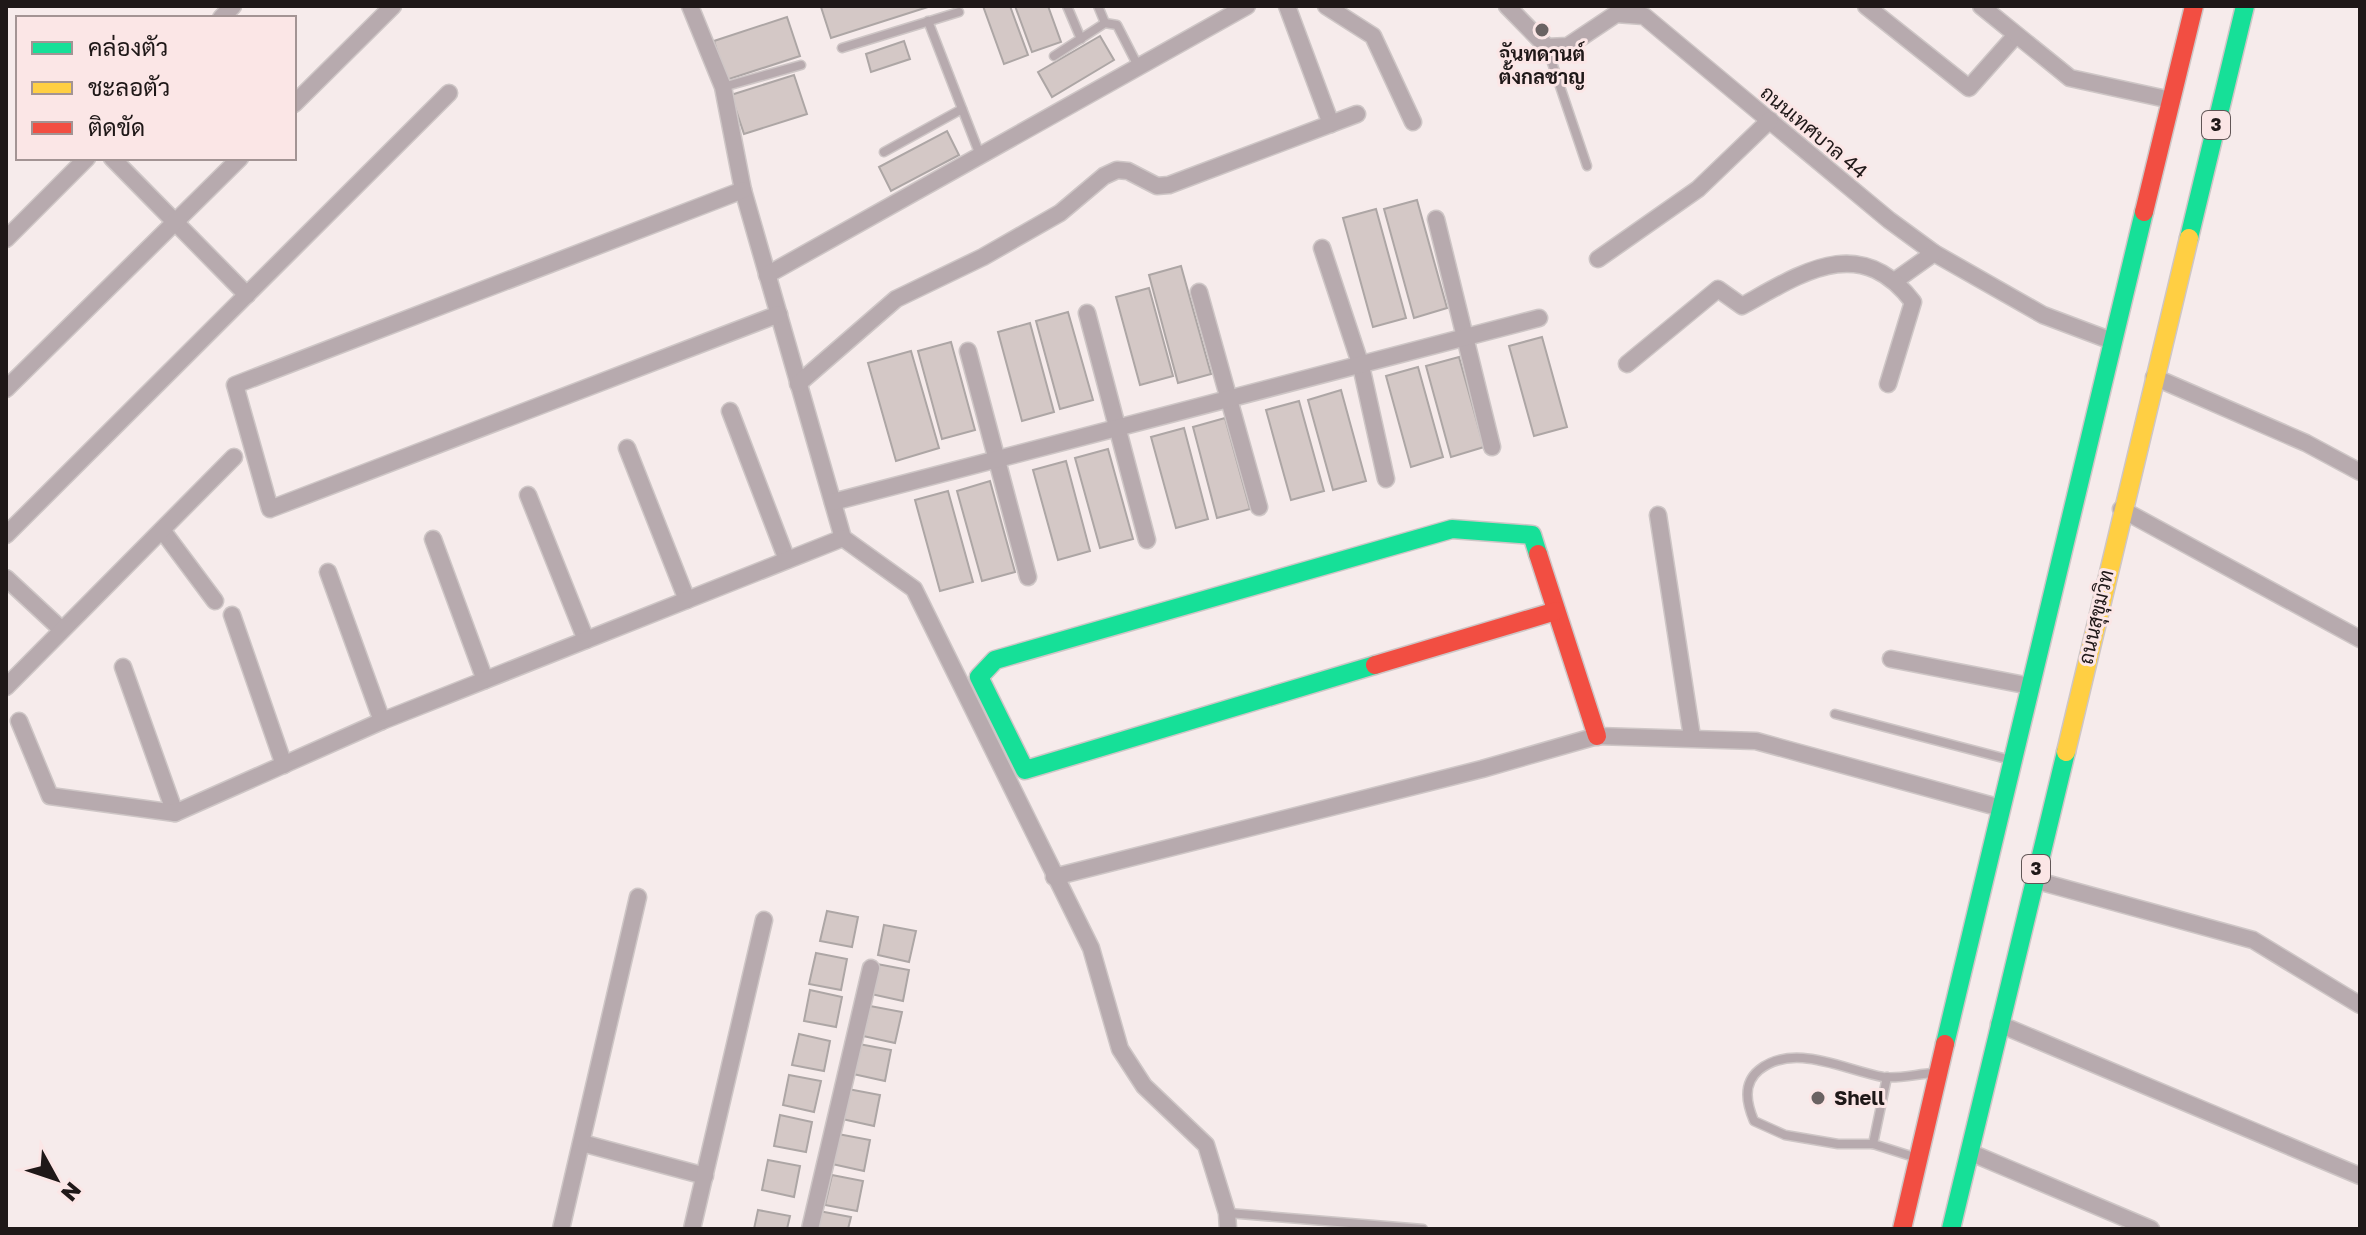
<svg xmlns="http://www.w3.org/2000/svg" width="2366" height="1235" viewBox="0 0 2366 1235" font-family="'Golos Text',Sarabun,sans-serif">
	<rect width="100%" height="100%" fill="#f6ebeb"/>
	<!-- building -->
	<g fill="#d4c8c6" stroke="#ada6a5" stroke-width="2">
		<polygon points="825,6 931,6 831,38 821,7"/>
		<polygon points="983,6 1010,6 1028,55 1004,64"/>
		<polygon points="1015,6 1048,6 1061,42 1032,52"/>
		<polygon points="787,17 800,56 726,80 714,41"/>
		<polygon points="1100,36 1114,60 1052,97 1038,72"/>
		<polygon points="904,41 910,59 871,72 866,54"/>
		<polygon points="794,75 807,114 744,134 731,95"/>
		<polygon points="947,131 959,155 891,191 879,167"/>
		<polygon points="1417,200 1447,308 1414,318 1384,209"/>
		<polygon points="1376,209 1406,318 1373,327 1343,218"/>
		<polygon points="1181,266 1211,374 1178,383 1149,275"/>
		<polygon points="1149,288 1173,376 1140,385 1116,297"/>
		<polygon points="1068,312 1093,400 1060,409 1036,321"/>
		<polygon points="1030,323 1054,412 1022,421 998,332"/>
		<polygon points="1542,337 1567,427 1534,436 1509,346"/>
		<polygon points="951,342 975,430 942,439 918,351"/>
		<polygon points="911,351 939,448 896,461 868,363"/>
		<polygon points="1459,357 1484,447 1451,457 1426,366"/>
		<polygon points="1418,367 1443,457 1411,467 1386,376"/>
		<polygon points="1341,390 1366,481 1333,490 1308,400"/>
		<polygon points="1299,401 1324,491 1291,500 1266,410"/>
		<polygon points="1225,418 1250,509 1217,518 1193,427"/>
		<polygon points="1184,428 1208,519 1176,528 1151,437"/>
		<polygon points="1108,449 1133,539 1100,548 1075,458"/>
		<polygon points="1066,461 1090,551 1058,560 1033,470"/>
		<polygon points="990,481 1015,572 982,581 957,491"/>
		<polygon points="948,491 973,582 940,591 915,500"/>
		<polygon points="827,911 858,917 852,947 820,941"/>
		<polygon points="884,925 916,931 909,962 878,955"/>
		<polygon points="816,953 847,959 841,990 809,984"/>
		<polygon points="877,964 909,970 903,1001 871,994"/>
		<polygon points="810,990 842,997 836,1027 804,1021"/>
		<polygon points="870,1006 902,1012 895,1043 863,1036"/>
		<polygon points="799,1034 830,1041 824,1071 792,1065"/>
		<polygon points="859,1044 891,1050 885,1081 853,1074"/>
		<polygon points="789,1075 821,1081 814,1112 783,1105"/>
		<polygon points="848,1089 880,1095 874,1126 842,1119"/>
		<polygon points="780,1115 812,1122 806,1152 774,1146"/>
		<polygon points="838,1134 870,1140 864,1171 832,1164"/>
		<polygon points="768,1160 800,1166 794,1197 762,1190"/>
		<polygon points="832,1175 863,1181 857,1211 825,1205"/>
		<polygon points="758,1210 790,1216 787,1229 754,1229"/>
		<polygon points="819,1211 851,1217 848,1229 815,1229"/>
	</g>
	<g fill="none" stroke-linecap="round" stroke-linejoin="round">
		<defs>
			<g id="lane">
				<polyline points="1067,6 1081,39"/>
				<polyline points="1098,6 1105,23"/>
				<polyline points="928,21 980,155"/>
				<polyline points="842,48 959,12"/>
				<polyline points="1547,48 1587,166"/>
				<polyline points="1054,56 1105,23 1117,25 1138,66"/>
				<polyline points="723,87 801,65"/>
				<polyline points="884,152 962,109"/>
				<polyline points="1835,714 2007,759"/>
				<polyline points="1873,1144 1887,1077"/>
				<path d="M1914 1157 1873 1144H1838L1785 1135 1754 1121C1747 1104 1742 1084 1759 1070 1794 1042 1844 1070 1883 1077 1899 1079 1917 1074 1933 1073"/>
				<polyline points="1228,1213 1423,1229"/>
			</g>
			<g id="street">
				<polyline points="690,6 723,87 743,190 843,538 914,589 1091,948 1120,1049 1144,1086 1206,1145 1227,1213 1228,1229"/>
				<polyline points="1287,6 1331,124"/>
				<polyline points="1326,6 1373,36 1413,122"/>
				<polyline points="1507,6 1547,47 1568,46 1616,14 1644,16 1889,220 1934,253 2043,315 2112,341"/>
				<polyline points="1866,6 1969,88 2016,35"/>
				<polyline points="1981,6 2070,78 2171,100"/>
				<polyline points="221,18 233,6"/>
				<polyline points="294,104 393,6"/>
				<polyline points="112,158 247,295"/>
				<polyline points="743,190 235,385 270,509 779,314"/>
				<polyline points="1436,219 1492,447"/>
				<polyline points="6,239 87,158"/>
				<polyline points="1322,248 1361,366 1386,479"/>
				<polyline points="1598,259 1698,189 1770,120"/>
				<polyline points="767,275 1247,6"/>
				<polyline points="1896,280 1934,253"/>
				<polyline points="1199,292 1259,507"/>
				<polyline points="1087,313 1147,540"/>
				<polyline points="968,351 1028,577"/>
				<path d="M1627 364 1718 289 1742 306C1802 273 1860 232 1913 302L1888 384"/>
				<polyline points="2154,377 2306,443 2360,472"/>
				<polyline points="798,384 896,299 983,257 1060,213 1104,176 1117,170 1128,171 1157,186 1169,185 1357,114"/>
				<polyline points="6,389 240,158"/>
				<polyline points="730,411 787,560"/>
				<polyline points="627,448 687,600"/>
				<polyline points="528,495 586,640"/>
				<polyline points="833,502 1539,318"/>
				<polyline points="2121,509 2360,639"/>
				<polyline points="1658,515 1692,737"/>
				<polyline points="162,530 215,601"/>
				<polyline points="6,535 449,93"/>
				<polyline points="433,539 485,680"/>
				<polyline points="328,572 382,721"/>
				<polyline points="6,578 62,630"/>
				<polyline points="232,615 284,765"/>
				<polyline points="1891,659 2030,686"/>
				<polyline points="123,667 175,813"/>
				<polyline points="6,687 234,457"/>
				<polyline points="19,721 50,796 175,813 382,721 843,538"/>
				<polyline points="1054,877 1482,769 1597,736 1756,741 2001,808"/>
				<polyline points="2034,880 2253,940 2360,1005"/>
				<polyline points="1999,1024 2360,1176"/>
				<polyline points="582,1143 705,1176"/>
				<polyline points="1969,1152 2151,1229"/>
				<polyline points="561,1229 638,897"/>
				<polyline points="692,1229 764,920"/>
				<polyline points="810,1229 871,968"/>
			</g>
			<g id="fast">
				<polyline points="2189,238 2245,6"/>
				<polyline points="1375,665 1025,770 979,677 995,660 1452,529 1532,535 1538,554"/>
				<polyline points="1945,1044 2144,212"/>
				<polyline points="1951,1229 2066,752"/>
			</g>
			<polyline id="slow" points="2066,752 2189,238"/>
			<g id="jam">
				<polyline points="2144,212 2194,6"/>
				<polyline points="1538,554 1597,736"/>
				<polyline points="1375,665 1556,611"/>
				<polyline points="1902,1229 1945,1044"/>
			</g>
		</defs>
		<!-- lane casing -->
		<use href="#lane" stroke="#cec6c6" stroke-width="11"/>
		<!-- street casing -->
		<use href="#street" stroke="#cec6c6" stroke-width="19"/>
		<!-- fast casing -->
		<use href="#fast" stroke="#cec6c6" stroke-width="21"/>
		<!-- slow casing -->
		<use href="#slow" stroke="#cec6c6" stroke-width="21"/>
		<!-- jam casing -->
		<use href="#jam" stroke="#cec6c6" stroke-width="21"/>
		<!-- lane -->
		<use href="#lane" stroke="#b7aaae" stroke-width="8"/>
		<!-- street -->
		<use href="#street" stroke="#b7aaae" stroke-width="16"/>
		<!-- fast -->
		<use href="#fast" stroke="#16e098" stroke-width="18"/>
		<!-- slow -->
		<use href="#slow" stroke="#ffcf43" stroke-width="18"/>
		<!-- jam -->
		<use href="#jam" stroke="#f24e42" stroke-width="18"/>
	</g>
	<!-- markers -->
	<g fill="#6a6262" stroke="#fbe6e6" stroke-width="3">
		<circle cx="1542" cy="30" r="8"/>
		<circle cx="1818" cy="1098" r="8"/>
	</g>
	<g text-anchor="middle" stroke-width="6" stroke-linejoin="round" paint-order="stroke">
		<!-- shield labels -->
		<g fill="#fbe6e6" stroke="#615656" stroke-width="2">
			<rect x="2202" y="111" width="28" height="28" rx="6"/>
			<rect x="2022" y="855" width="28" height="28" rx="6"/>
		</g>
		<g font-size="18" font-weight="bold" fill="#1f1818">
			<text x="2216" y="131">3</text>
			<text x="2036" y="875">3</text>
		</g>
		<!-- poi labels -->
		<g font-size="20" font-weight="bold" fill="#1f1818" stroke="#fbe6e6">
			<text x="1542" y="61">จันทดานต์<tspan x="1542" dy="23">ตั้งกลชาญ</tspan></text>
			<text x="1834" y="1105" text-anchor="start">Shell</text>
		</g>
		<!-- street labels -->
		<g font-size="20" fill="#1f1818" stroke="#fbe6e6">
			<text transform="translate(1814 132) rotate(40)" y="7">ถนนเทศบาล 44</text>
			<text transform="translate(2096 617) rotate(-77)" y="7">ถนนสุขุมวิท</text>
		</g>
	</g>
	<!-- border -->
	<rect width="2366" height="1235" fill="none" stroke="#1f1818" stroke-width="16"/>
	<!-- legend -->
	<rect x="16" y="16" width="280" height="144" fill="#fbe6e6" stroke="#a39494" stroke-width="2"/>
	<rect x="32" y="42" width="40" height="12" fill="#16e098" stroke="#a39494" stroke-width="2"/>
	<text x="88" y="56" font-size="24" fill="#1f1818">คล่องตัว</text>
	<rect x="32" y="82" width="40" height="12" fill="#ffcf43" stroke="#a39494" stroke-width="2"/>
	<text x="88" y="96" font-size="24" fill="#1f1818">ชะลอตัว</text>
	<rect x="32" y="122" width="40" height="12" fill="#f24e42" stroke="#a39494" stroke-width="2"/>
	<text x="88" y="136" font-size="24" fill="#1f1818">ติดขัด</text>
	<!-- north arrow -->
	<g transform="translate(56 1179) rotate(130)" stroke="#fbe6e6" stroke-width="6" paint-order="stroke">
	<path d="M0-6L14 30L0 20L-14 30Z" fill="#1f1818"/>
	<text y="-12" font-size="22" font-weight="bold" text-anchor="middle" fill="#1f1818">N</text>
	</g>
</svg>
